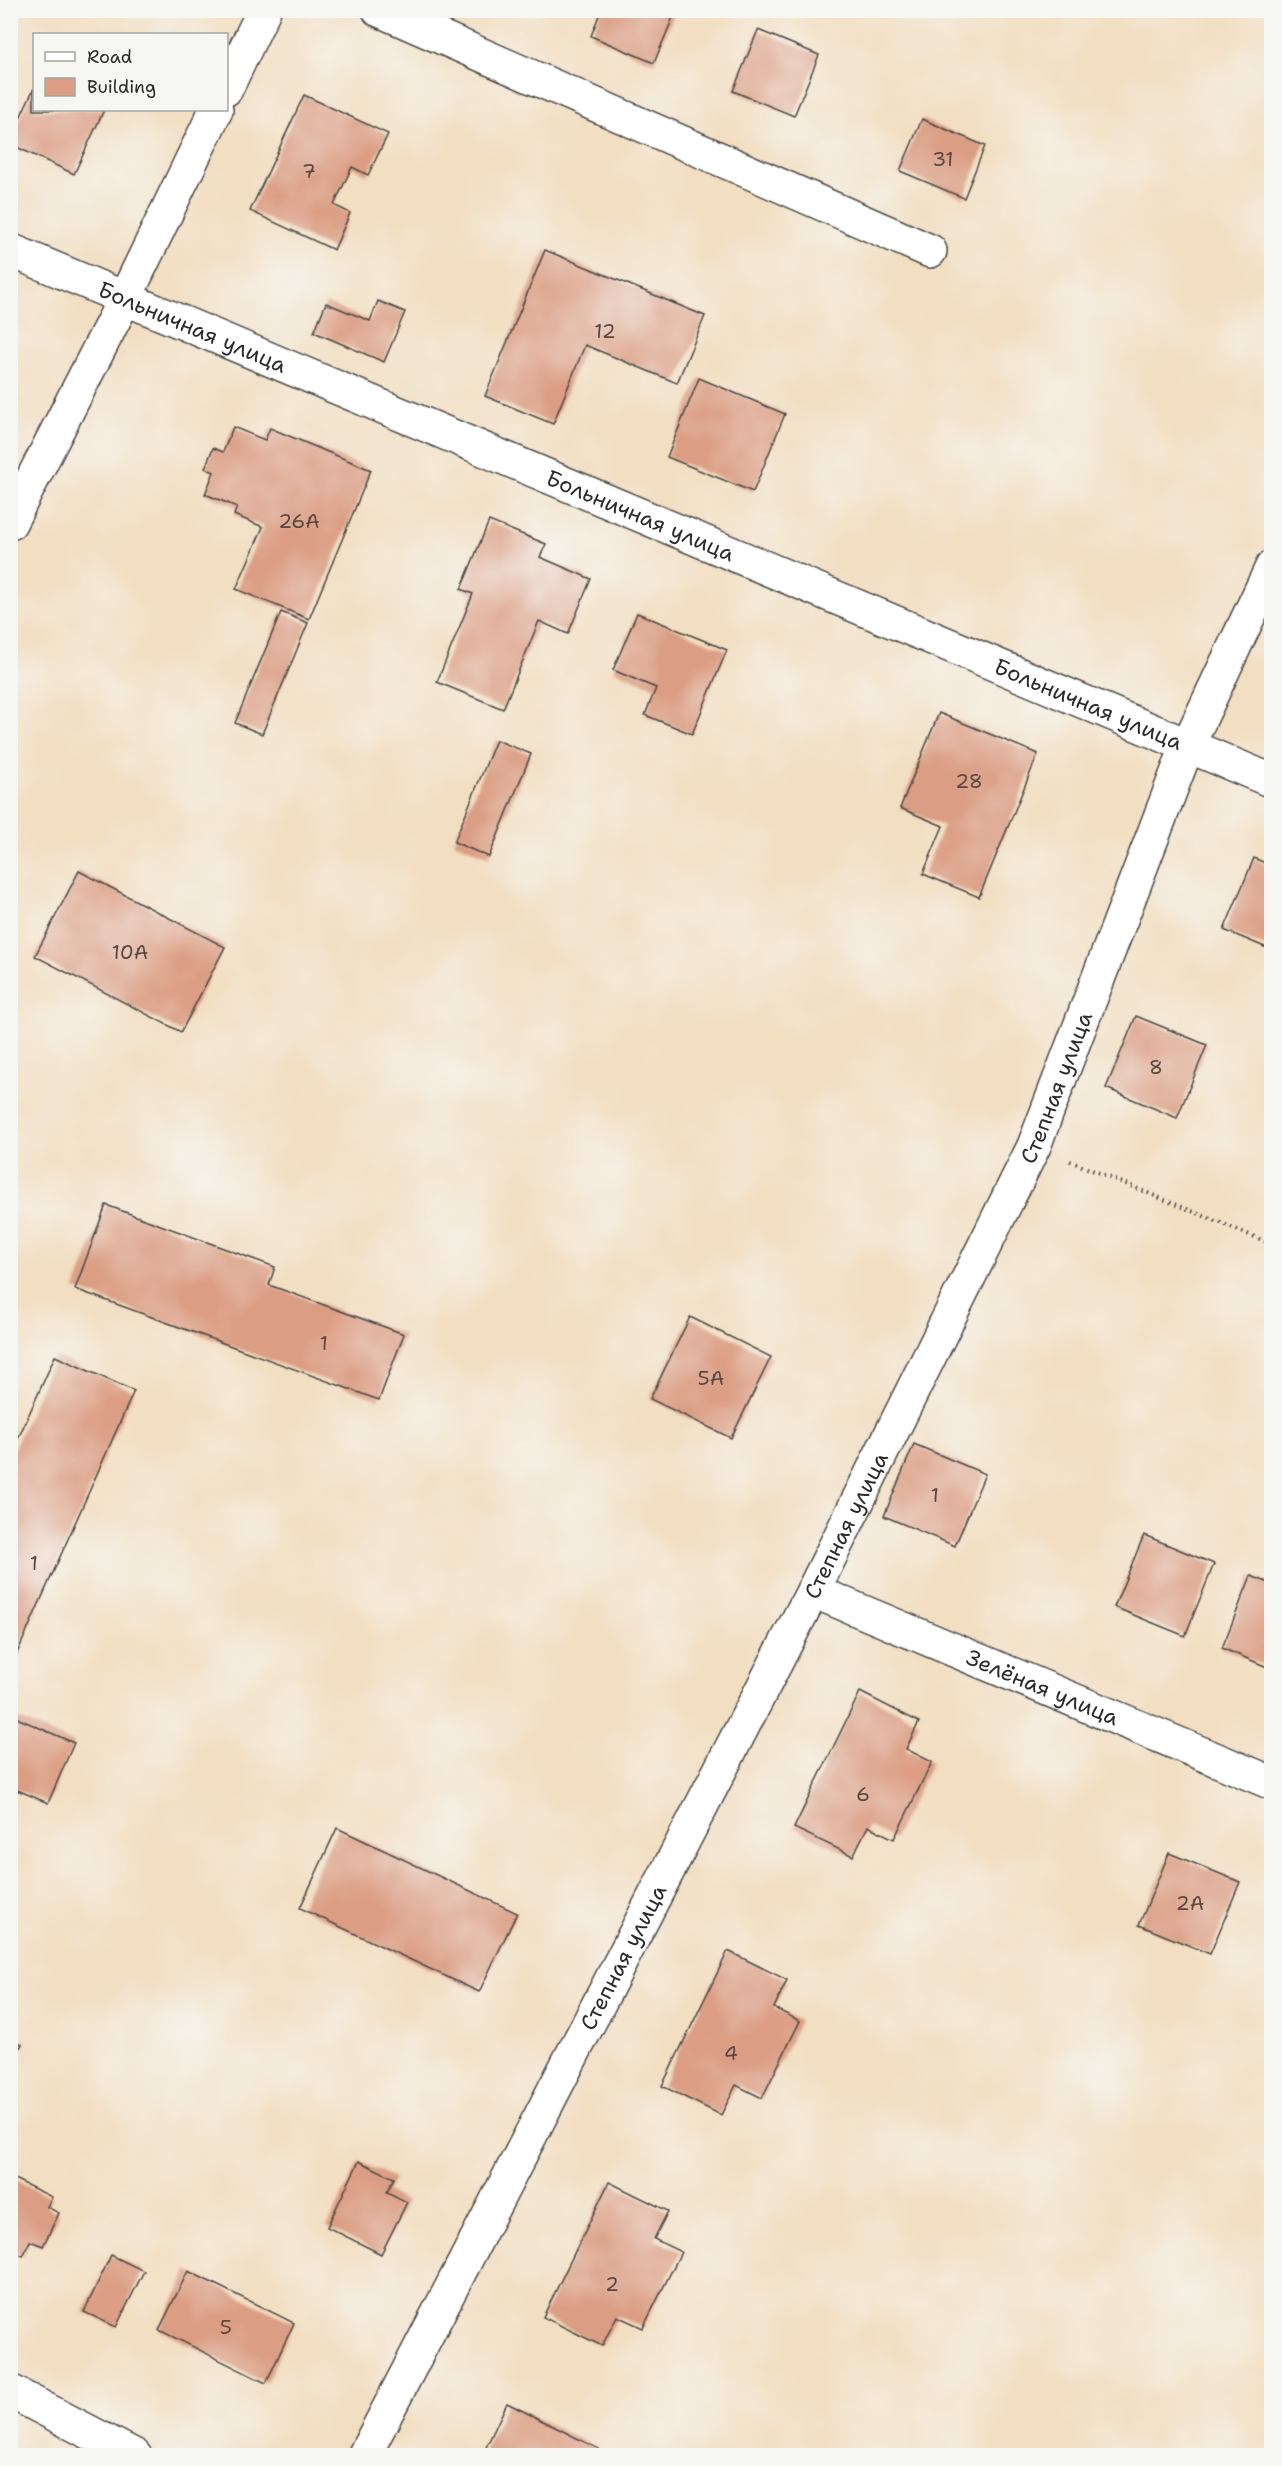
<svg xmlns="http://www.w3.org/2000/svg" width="1282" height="2466" viewBox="0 0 1282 2466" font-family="'Shantell Sans',sans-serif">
	<rect width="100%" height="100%" fill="#f6f6f2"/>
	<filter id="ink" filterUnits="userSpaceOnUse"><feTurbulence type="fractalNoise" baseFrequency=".0167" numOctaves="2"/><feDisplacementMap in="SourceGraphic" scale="12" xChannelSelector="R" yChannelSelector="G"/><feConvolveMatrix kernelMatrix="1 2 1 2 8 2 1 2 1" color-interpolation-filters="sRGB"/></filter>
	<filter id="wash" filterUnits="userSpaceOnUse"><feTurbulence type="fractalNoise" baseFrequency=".008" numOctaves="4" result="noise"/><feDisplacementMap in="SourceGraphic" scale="24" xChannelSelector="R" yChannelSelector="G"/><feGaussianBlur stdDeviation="1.35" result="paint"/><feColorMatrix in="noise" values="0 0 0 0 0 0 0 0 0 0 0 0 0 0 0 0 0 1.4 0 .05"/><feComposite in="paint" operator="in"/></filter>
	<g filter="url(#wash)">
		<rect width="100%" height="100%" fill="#f2dec1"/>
		<g id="blocks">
			<!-- building -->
			<g fill="#db9d83">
				<polygon points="601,10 676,10 654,63 591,36"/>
				<polygon points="758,30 819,55 794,116 733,91"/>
				<polygon points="34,88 34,110 104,110 74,174 10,144 10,139"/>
				<polygon points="304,95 388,134 368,175 352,167 334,205 350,213 334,250 250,211"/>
				<polygon points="922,119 985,146 964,198 900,171"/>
				<polygon points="545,250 705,316 677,383 585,345 553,424 485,396"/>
				<polygon points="378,301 405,312 384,362 314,332 326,303 370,321"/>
				<polygon points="699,378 785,414 753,492 667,457"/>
				<polygon points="233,427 265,440 270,428 371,470 309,619 236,589 263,527 234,515 237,507 205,494 214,472 205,468 213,448 223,452"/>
				<polygon points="489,521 546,544 540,557 591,579 568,634 539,621 503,709 437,682 473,594 461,589"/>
				<polygon points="281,612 308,623 262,734 235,723"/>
				<polygon points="637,613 727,650 692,734 645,715 656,688 613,670"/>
				<polygon points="939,713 1038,754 979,897 923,874 943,826 900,808"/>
				<polygon points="496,740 531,754 489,857 454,842"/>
				<polygon points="1254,858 1272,866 1272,950 1224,930"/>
				<polygon points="79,871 225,947 181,1032 35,956"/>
				<polygon points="1136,1016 1207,1045 1177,1118 1106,1088"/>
				<polygon points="106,1205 275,1267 269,1285 404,1334 379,1400 75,1289"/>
				<polygon points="690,1317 771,1357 731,1438 650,1399"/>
				<polygon points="55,1356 134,1391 10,1669 10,1457"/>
				<polygon points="914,1444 985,1474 955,1546 884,1516"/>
				<polygon points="1144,1535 1214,1564 1185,1636 1114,1607"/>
				<polygon points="1251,1576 1272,1584 1272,1669 1222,1648"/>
				<polygon points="860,1692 919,1722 906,1749 932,1762 894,1839 868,1826 853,1856 794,1828"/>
				<polygon points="10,1715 74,1743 48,1803 10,1787 10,1772 16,1760 10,1758"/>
				<polygon points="337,1828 517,1913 479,1992 300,1908"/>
				<polygon points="1169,1853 1240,1882 1210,1954 1139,1925"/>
				<polygon points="728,1951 787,1980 774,2008 800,2021 762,2098 736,2085 721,2115 662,2086"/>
				<polygon points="10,2038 22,2044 10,2067"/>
				<polygon points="359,2161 394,2178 387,2192 407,2202 381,2254 327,2227"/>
				<polygon points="10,2177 52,2197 47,2207 59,2213 43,2246 30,2241 23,2256 10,2250"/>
				<polygon points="609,2182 668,2211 654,2239 681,2252 643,2328 617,2316 602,2346 543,2317"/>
				<polygon points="111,2255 144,2271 116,2327 84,2312"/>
				<polygon points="188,2271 294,2323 266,2383 159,2330"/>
				<polygon points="507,2403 599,2449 596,2456 482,2456"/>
			</g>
		</g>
	</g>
	<g filter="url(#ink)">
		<use href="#blocks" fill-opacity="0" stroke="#494642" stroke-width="1.5"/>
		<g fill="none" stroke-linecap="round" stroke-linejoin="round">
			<defs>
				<g id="street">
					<polyline points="379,10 930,251"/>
					<polyline points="226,89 264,10"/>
					<path id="s1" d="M10 250 1272 781"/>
					<polyline points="10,523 125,298 216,110"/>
					<path id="s2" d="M813 1591 1272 1783"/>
					<polyline points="10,2391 135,2456"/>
					<path id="s3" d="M364 2456 813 1591 1034 1146 1187 747 1272 567"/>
				</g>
			</defs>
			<!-- street casing -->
			<use href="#street" stroke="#494642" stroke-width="36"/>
			<!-- path -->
			<polyline stroke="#494642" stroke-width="4" stroke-dasharray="1.5 4.5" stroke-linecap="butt" points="1070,1161 1272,1244"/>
			<!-- street -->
			<use href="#street" stroke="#fff" stroke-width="33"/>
		</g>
	</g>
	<g text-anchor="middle" stroke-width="4.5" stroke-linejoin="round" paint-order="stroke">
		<!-- number labels -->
		<g font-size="20" fill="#574841">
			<text x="943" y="166">31</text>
			<text x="309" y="178">7</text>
			<text x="605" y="338">12</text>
			<text x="299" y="528">26А</text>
			<text x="969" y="788">28</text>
			<text x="130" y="959">10А</text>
			<text x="1156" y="1074">8</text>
			<text x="324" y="1350">1</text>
			<text x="711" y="1385">5А</text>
			<text x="935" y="1502">1</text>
			<text x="34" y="1570">1</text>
			<text x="863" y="1801">6</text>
			<text x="1190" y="1910">2А</text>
			<text x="731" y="2060">4</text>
			<text x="612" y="2291">2</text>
			<text x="226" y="2334">5</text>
		</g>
		<!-- street labels -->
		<g font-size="22" fill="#2b2b2b" stroke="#f6f6f2">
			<text dy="8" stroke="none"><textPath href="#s1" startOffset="198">Больничная улица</textPath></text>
			<text dy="8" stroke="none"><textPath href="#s1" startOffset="684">Больничная улица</textPath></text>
			<text dy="8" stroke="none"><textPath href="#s1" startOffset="1170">Больничная улица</textPath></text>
			<text dy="8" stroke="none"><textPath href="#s3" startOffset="1534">Степная улица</textPath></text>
			<text dy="8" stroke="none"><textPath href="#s3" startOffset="1048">Степная улица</textPath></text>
			<text dy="8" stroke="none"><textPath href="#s2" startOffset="249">Зелёная улица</textPath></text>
			<text dy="8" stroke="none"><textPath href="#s3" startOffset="562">Степная улица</textPath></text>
		</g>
	</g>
	<!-- margin -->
	<rect width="1282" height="2466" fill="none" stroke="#f6f6f2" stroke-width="36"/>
	<!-- legend -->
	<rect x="33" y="33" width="195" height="78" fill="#f6f6f2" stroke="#a5a5a2" stroke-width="1.5"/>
	<rect x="45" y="52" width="30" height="9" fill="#ffffff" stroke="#a5a5a2" stroke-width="1.5"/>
	<text x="87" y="63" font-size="18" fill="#2b2b2b">Road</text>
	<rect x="45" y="78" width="30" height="18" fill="#db9d83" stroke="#a5a5a2" stroke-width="1.5"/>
	<text x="87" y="93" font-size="18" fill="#2b2b2b">Building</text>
</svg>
